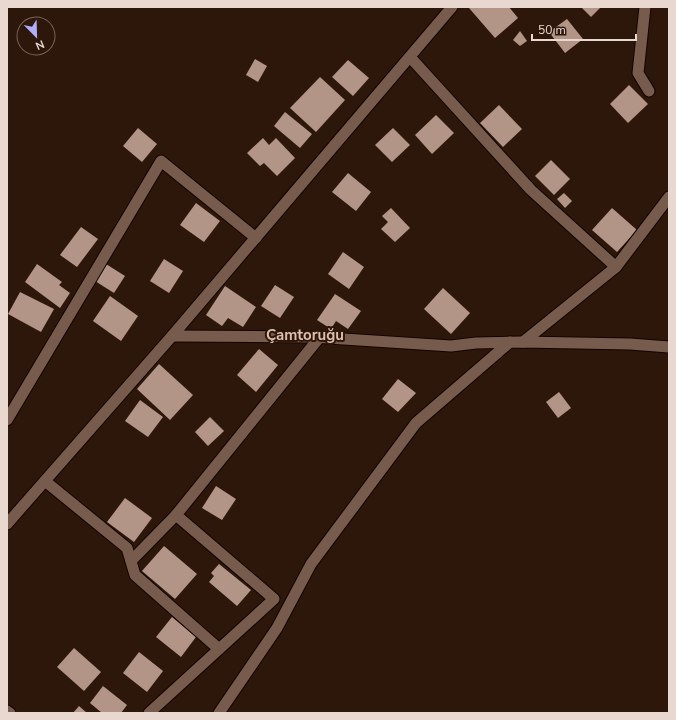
<svg xmlns="http://www.w3.org/2000/svg" width="676" height="720" viewBox="0 0 676 720" font-family="'Nunito Sans',sans-serif">
	<rect width="100%" height="100%" fill="#2d170b"/>
	<!-- building -->
	<g fill="#b29587">
		<polygon points="470,7 509,7 518,18 495,38 469,8"/>
		<polygon points="581,7 601,7 591,17"/>
		<polygon points="567,19 583,39 565,53 549,32"/>
		<polygon points="520,31 527,41 520,46 513,40"/>
		<polygon points="255,59 267,66 258,82 246,75"/>
		<polygon points="348,60 369,78 353,96 332,77"/>
		<polygon points="320,77 345,100 316,132 290,108"/>
		<polygon points="629,85 648,104 628,123 610,104"/>
		<polygon points="499,105 522,129 503,147 480,123"/>
		<polygon points="285,112 312,134 300,148 274,126"/>
		<polygon points="436,115 454,133 432,154 415,135"/>
		<polygon points="138,128 157,144 142,162 123,146"/>
		<polygon points="393,128 410,145 392,162 375,145"/>
		<polygon points="263,138 269,145 276,138 295,158 277,176 264,163 260,166 247,153"/>
		<polygon points="551,160 570,179 554,195 535,176"/>
		<polygon points="348,173 371,192 356,211 332,192"/>
		<polygon points="564,193 572,201 565,208 557,199"/>
		<polygon points="196,203 220,221 204,242 180,225"/>
		<polygon points="391,208 410,228 395,242 381,229 388,222 382,216"/>
		<polygon points="612,208 637,230 617,252 592,230"/>
		<polygon points="81,227 98,239 77,267 60,255"/>
		<polygon points="343,252 364,267 349,289 328,274"/>
		<polygon points="164,259 183,271 169,293 150,281"/>
		<polygon points="37,264 62,282 59,285 70,293 60,308 25,282"/>
		<polygon points="106,264 125,276 114,293 95,281"/>
		<polygon points="275,285 294,297 280,318 261,306"/>
		<polygon points="225,286 256,307 243,327 228,318 222,326 206,315"/>
		<polygon points="443,288 470,313 451,334 424,309"/>
		<polygon points="20,292 54,309 41,332 8,314"/>
		<polygon points="335,294 361,311 348,329 336,321 331,329 317,320"/>
		<polygon points="110,296 138,316 121,341 93,321"/>
		<polygon points="259,349 278,365 256,392 237,375"/>
		<polygon points="159,364 193,395 170,420 137,389"/>
		<polygon points="398,379 416,393 398,412 382,399"/>
		<polygon points="559,392 571,408 558,418 546,402"/>
		<polygon points="140,400 163,417 148,437 125,421"/>
		<polygon points="210,417 224,431 208,446 195,432"/>
		<polygon points="216,486 236,499 222,520 202,508"/>
		<polygon points="125,498 152,518 134,542 107,522"/>
		<polygon points="164,546 197,574 175,599 142,571"/>
		<polygon points="219,564 251,590 237,606 209,582 214,576 211,573"/>
		<polygon points="172,617 196,637 181,657 156,637"/>
		<polygon points="74,648 101,672 84,691 57,667"/>
		<polygon points="139,652 163,671 147,692 123,673"/>
		<polygon points="103,686 127,705 121,713 102,713 90,703"/>
		<polygon points="79,706 87,713 73,713"/>
	</g>
	<g fill="none" stroke-linecap="round" stroke-linejoin="round">
		<defs>
			<g id="minor">
				<polyline points="645,7 638,73 649,91"/>
				<polyline points="410,57 531,190 616,267"/>
				<polyline points="523,342 616,267 669,197"/>
				<polyline points="7,420 161,161 256,238"/>
				<polyline points="45,481 127,548 135,575 219,649"/>
				<polyline points="131,561 176,515"/>
				<polyline points="7,711 10,713"/>
				<polyline points="149,713 274,599 176,515 319,338"/>
				<polyline points="219,713 277,628 311,564 416,423 510,342"/>
			</g>
			<g id="tertiary">
				<polyline points="172,336 313,337 451,346 476,343 523,342 630,344 669,347"/>
				<polyline points="7,524 172,336 452,7"/>
			</g>
		</defs>
		<!-- minor casing -->
		<use href="#minor" stroke="#140300" stroke-width="13"/>
		<!-- tertiary casing -->
		<use href="#tertiary" stroke="#140300" stroke-width="13"/>
		<!-- minor -->
		<use href="#minor" stroke="#775c4e" stroke-width="11"/>
		<!-- tertiary -->
		<use href="#tertiary" stroke="#775c4e" stroke-width="11"/>
	</g>
	<g text-anchor="middle" stroke-width="4" stroke-linejoin="round" paint-order="stroke">
		<!-- neighbourhood labels -->
		<g font-size="15" font-weight="bold" fill="#debfb0" stroke="#2d170b">
			<text x="305" y="340">Çamtoruğu</text>
		</g>
	</g>
	<!-- border -->
	<rect width="676" height="720" fill="none" stroke="#e8d8d0" stroke-width="16"/>
	<!-- north arrow -->
	<g transform="translate(36 36) rotate(157)"><circle r="19" fill="#2d170b" stroke="#78645a"/>
	<path d="M0-3L7 15L0 10L-7 15Z" fill="#b1adfa"/>
	<text y="-6" font-size="11" font-weight="bold" text-anchor="middle" fill="#e8d8d0">N</text>
	</g>
	<!-- scale -->
	<path d="M532 34v6h104v-6" fill="none" stroke="#e8d8d0" stroke-width="2"/>
	<text x="538" y="34" font-size="12" fill="#e8d8d0" stroke="#2d170b" stroke-width="3" paint-order="stroke">50 m</text>
</svg>
